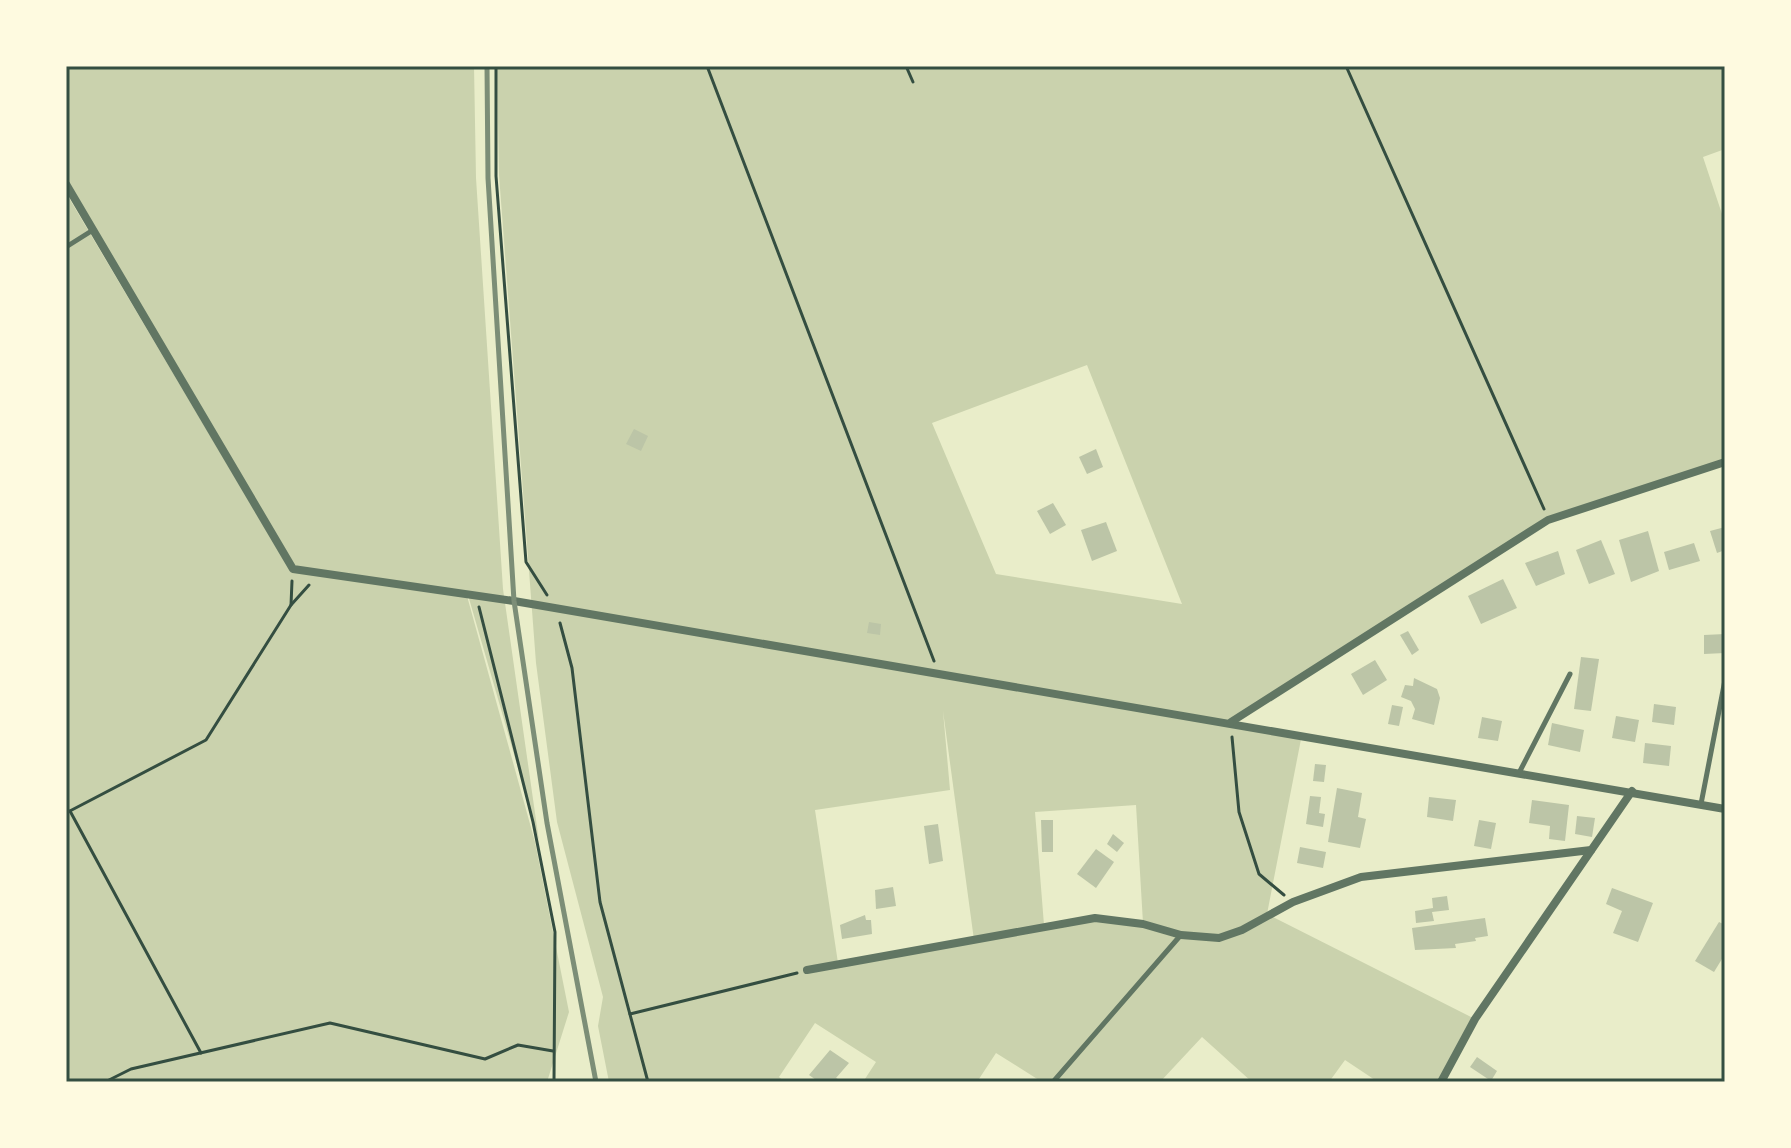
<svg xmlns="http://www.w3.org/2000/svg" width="1791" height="1148" viewBox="0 0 1791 1148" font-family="'Archivo Narrow',sans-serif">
	<rect width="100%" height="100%" fill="#e9edc9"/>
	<!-- green -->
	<g fill="#cad2ad" fill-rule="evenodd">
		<polygon points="66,66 474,66 476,178 503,589 539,841 468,595 293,569 66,188"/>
		<path d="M497 66H1725V149L1703 157 1725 223V462L1548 520 1232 721 1302 734 1267 914 1475 1019 1439 1082H1378L1345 1060 1329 1082H1252L1202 1037 1160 1082H1042L996 1053 977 1082H863L876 1062 815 1023 779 1077 785 1082H609L598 1026 603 997 557 822 536 663 499 175ZM1087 365 1182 604 996 574 932 423ZM943 711 974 940 838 963 815 810 950 790ZM1136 805 1143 923 1095 918 1044 925 1035 812Z"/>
		<polygon points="66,193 291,572 467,596 535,842 569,1012 547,1082 66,1082"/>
	</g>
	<!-- building -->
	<g fill="#bcc5a7">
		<polygon points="634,429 648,436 641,451 626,444"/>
		<polygon points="1096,449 1103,467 1087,474 1079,457"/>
		<polygon points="1053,503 1066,525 1050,534 1037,511"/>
		<polygon points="1106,522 1117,551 1092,561 1081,530"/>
		<polygon points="1725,527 1725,550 1717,553 1710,531"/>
		<polygon points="1648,531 1659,571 1631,582 1619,540"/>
		<polygon points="1601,540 1615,574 1589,584 1576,550"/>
		<polygon points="1694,543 1700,561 1669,570 1664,552"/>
		<polygon points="1558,551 1565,574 1536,586 1525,563"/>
		<polygon points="1503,579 1517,608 1481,624 1468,596"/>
		<polygon points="869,622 881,624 880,635 867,633"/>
		<polygon points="1408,631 1419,650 1412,655 1400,635"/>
		<polygon points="1725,634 1725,653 1704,654 1704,635"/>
		<polygon points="1581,657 1599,659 1591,711 1574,709"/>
		<polygon points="1375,660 1387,680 1363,695 1351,674"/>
		<polygon points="1414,678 1437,689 1440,698 1434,725 1412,719 1415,709 1411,701 1401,697 1405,685 1413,686"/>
		<polygon points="1654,704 1676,707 1674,725 1652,722"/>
		<polygon points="1392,705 1403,707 1399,726 1388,724"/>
		<polygon points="1616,716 1639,720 1635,742 1612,738"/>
		<polygon points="1482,717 1502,721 1498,741 1478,738"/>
		<polygon points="1552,723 1584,730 1580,752 1548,745"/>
		<polygon points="1645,743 1671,746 1669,766 1643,763"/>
		<polygon points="1315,764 1326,765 1324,782 1313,781"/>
		<polygon points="1337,788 1362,793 1358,817 1366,819 1360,848 1328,842"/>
		<polygon points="1310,796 1321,797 1319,813 1325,814 1323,827 1306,824"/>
		<polygon points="1429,797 1456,800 1453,821 1427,817"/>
		<polygon points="1532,800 1569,805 1565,841 1549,839 1550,826 1529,823"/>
		<polygon points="1577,816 1595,818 1592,837 1575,834"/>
		<polygon points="1041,820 1053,820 1053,852 1042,852"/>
		<polygon points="1479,820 1496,823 1491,849 1474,846"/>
		<polygon points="938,824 943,861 929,864 924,826"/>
		<polygon points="1113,834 1124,843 1117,852 1107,844"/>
		<polygon points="1300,847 1326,852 1323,868 1297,863"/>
		<polygon points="1096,849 1114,862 1096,888 1077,874"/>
		<polygon points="893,887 896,906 876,909 875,890"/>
		<polygon points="1612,888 1653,903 1638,942 1613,933 1622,911 1606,904"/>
		<polygon points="1447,896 1449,910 1432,912 1434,921 1416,923 1415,911 1433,908 1432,898"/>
		<polygon points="865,915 866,920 871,920 872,934 842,939 840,925"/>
		<polygon points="1485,918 1488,936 1475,938 1476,941 1455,944 1456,948 1415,950 1412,928"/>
		<polygon points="1719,922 1725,925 1725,954 1714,972 1695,961"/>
		<polygon points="830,1050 849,1063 836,1078 843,1082 819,1082 809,1075"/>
		<polygon points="1477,1057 1497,1071 1491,1081 1470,1067"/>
	</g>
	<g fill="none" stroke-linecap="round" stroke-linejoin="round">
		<!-- path -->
		<g stroke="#344e41" stroke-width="3">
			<polyline points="496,66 496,176 526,562 547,595"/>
			<polyline points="707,66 934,661"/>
			<polyline points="906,66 913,82"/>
			<polyline points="1346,66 1544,509"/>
			<polyline points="291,605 292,581"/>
			<polyline points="479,607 533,822 555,932 554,1082"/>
			<polyline points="560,623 572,668 600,902 648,1082"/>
			<polyline points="1232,737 1239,812 1259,874 1284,895"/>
			<polyline points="70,811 201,1053"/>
			<polyline points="66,813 206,740 291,605 309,585"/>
			<polyline points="630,1014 797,973"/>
			<polyline points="105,1082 131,1069 330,1023 485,1059 518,1045 553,1051"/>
		</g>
		<!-- service -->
		<g stroke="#617663" stroke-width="5">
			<polyline points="66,247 93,230"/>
			<polyline points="1520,771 1570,674"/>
			<polyline points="1701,804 1725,680"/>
			<polyline points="1053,1082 1180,936"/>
		</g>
		<!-- minor -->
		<g stroke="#617663" stroke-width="8">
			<polyline points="66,184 293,569 514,601 1725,809"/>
			<polyline points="1231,722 1548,520 1725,462"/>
			<polyline points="807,970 1095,918 1143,924 1181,935 1219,938 1242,930 1293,902 1361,877 1591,850"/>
			<polyline points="1441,1082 1475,1019 1632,791"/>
		</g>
		<!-- rail -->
		<polyline stroke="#7c8e77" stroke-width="5" points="487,66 488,178 514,601 547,823 596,1082"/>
	</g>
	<!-- border -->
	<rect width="1791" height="1148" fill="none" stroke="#fefae0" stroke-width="136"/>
	<rect x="68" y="68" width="1655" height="1012" fill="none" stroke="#344e41" stroke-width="3"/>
</svg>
